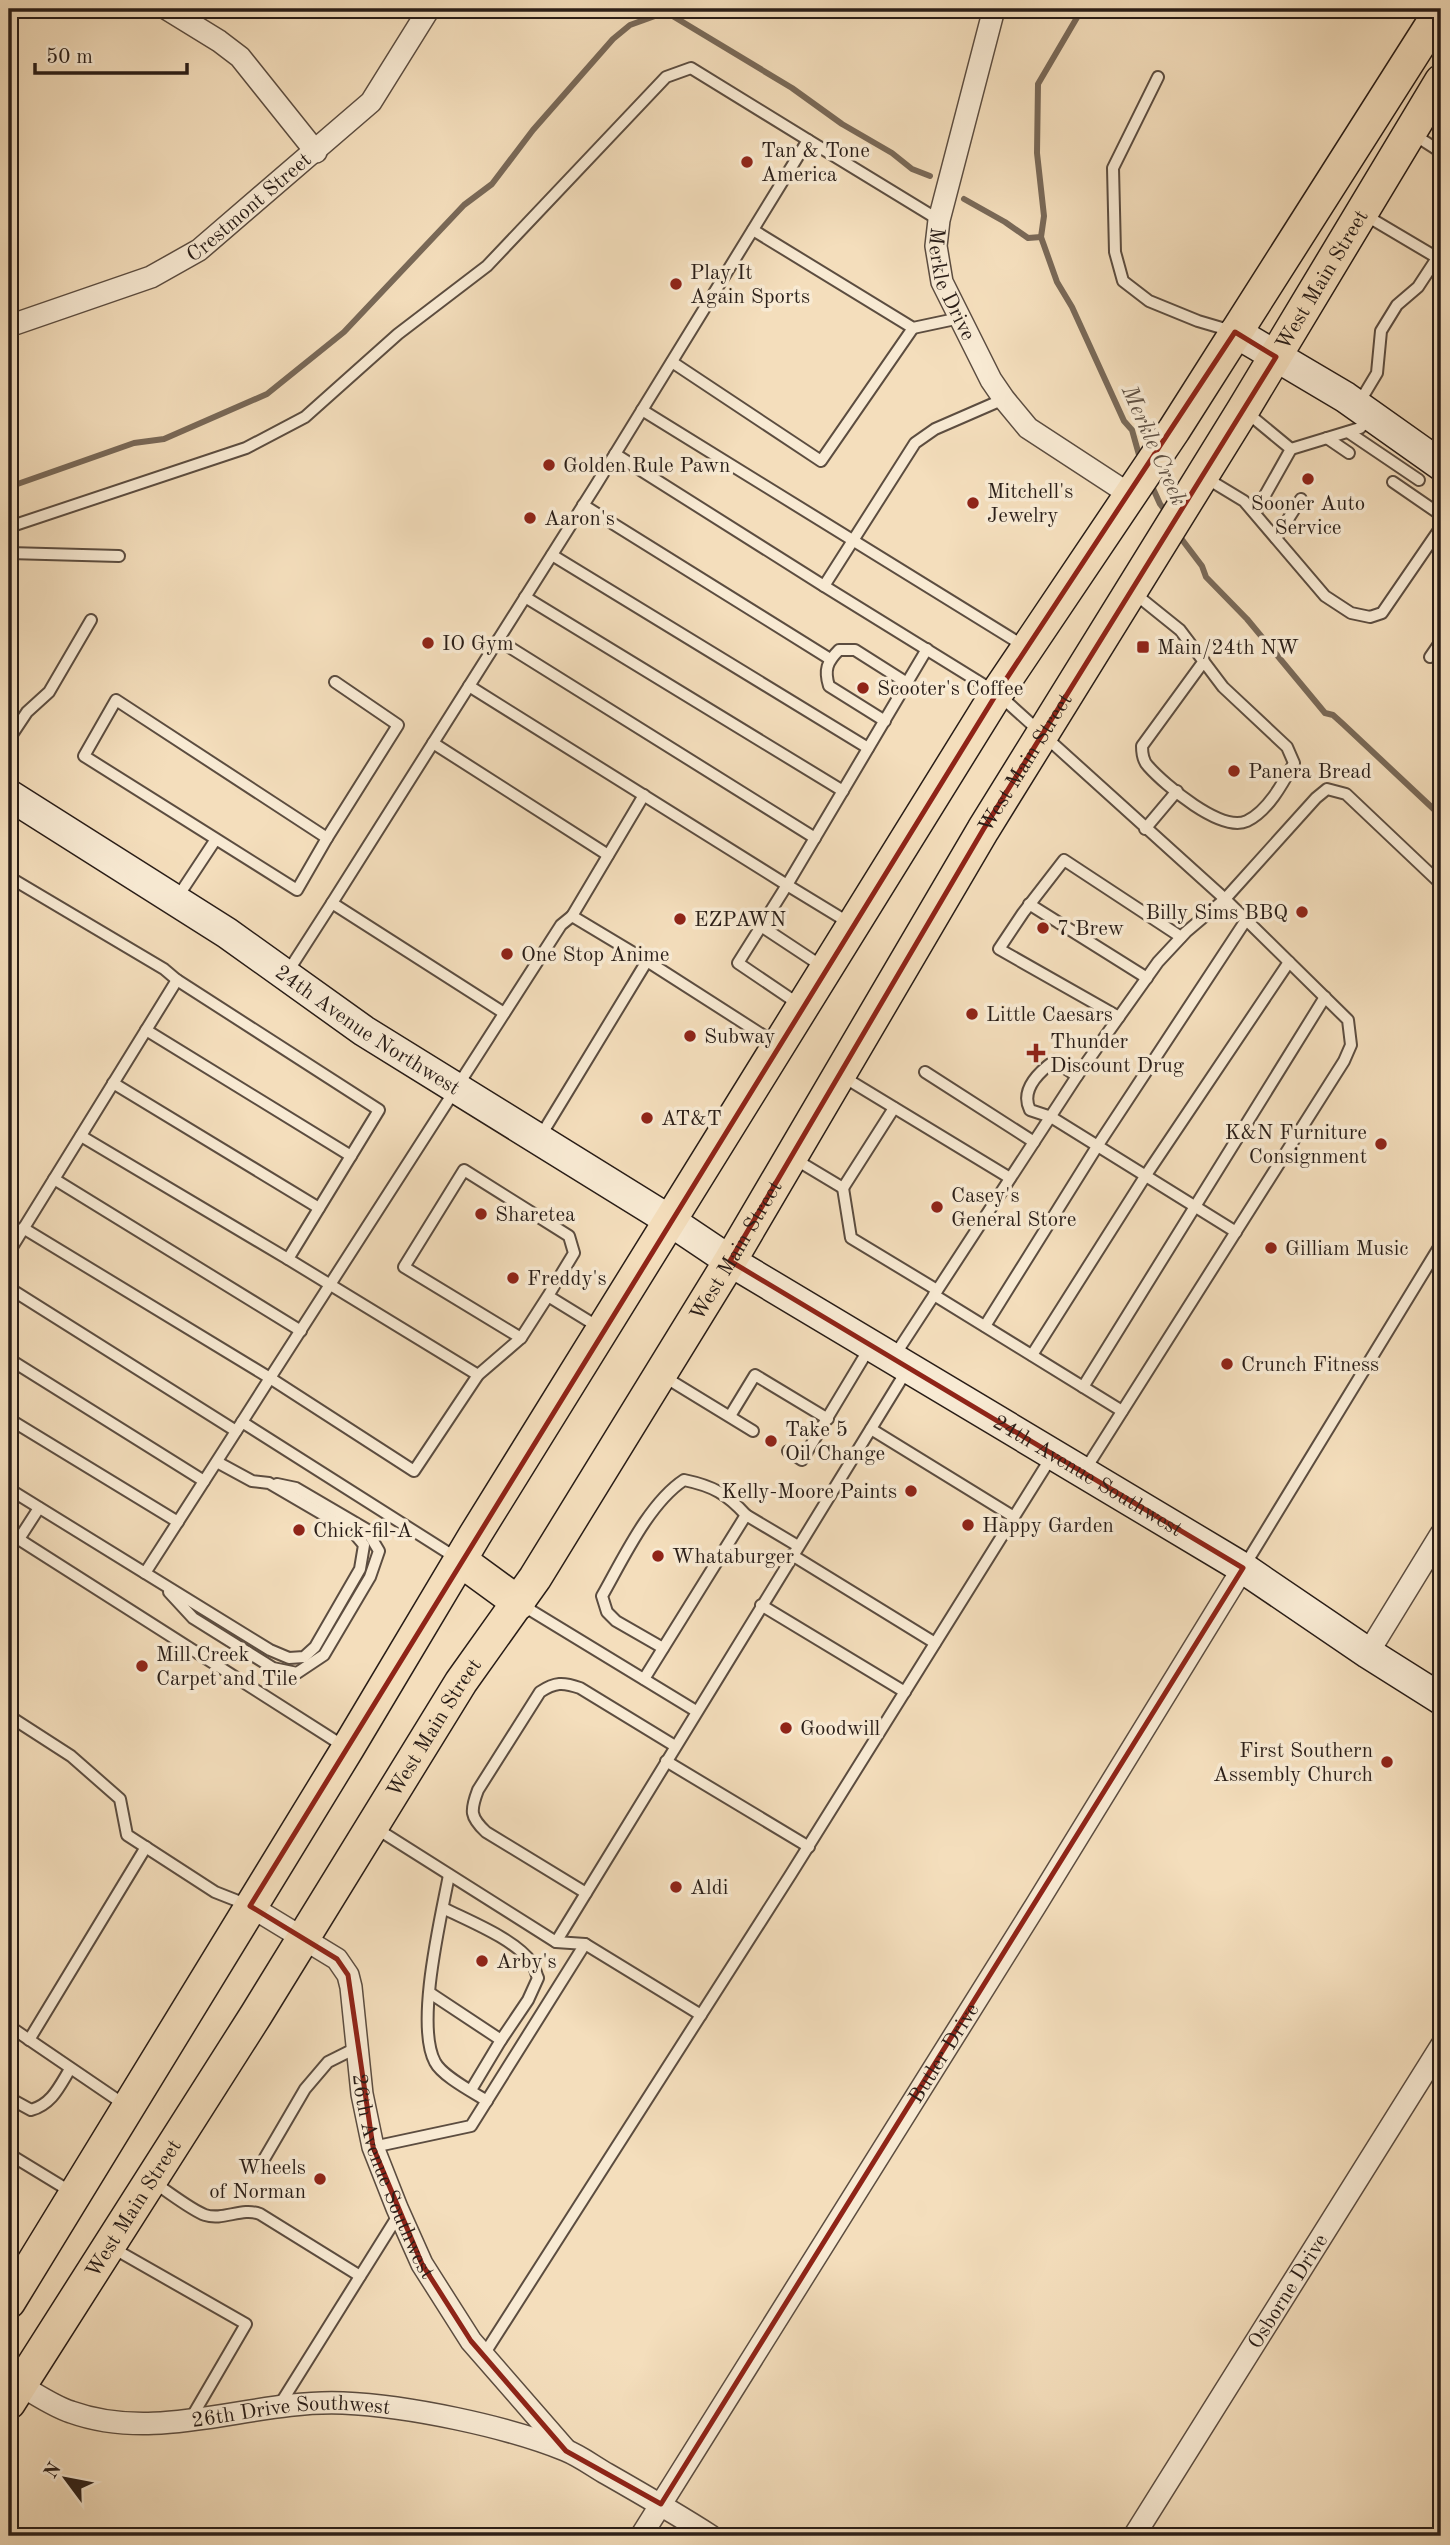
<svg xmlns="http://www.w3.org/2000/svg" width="1450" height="2545" viewBox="0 0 1450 2545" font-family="'Old Standard TT',serif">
	<rect width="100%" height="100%" fill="#f4debc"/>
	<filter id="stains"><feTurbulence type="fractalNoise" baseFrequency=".00286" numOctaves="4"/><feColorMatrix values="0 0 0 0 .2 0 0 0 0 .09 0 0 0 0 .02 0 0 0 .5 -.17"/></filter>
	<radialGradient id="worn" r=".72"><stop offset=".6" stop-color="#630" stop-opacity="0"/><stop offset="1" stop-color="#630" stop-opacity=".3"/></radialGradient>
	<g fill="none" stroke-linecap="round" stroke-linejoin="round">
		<!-- stream -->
		<g stroke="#796958" stroke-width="6">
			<polyline points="1082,9 1038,84 1037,153 1044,216 1041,237 1057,282 1072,307 1124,421 1132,430 1141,462"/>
			<polyline points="964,199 1005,222 1028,238 1041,237"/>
			<polyline points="1151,484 1160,504 1168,514"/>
			<polyline points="9,487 134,443 164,439 267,394 344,332 464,205 492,184 533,130 613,39 630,25 666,12 792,88 842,124 892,153 912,169 930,176"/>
			<polyline points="1177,533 1202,566 1206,577 1247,619 1325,713 1333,715 1343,724 1441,816"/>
		</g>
		<defs>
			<g id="lane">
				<polyline points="1158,77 1113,168 1115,252 1123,281 1149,301 1198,321 1232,331"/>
				<polyline points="1413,134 1441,152"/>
				<polyline points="1365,215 1441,260"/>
				<polyline points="753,230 913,328 960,318"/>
				<polyline points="672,362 821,461 913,328"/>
				<polyline points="1004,399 935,429 915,443 824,586 997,693 1225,899 1348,1020 1351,1045 1344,1061 1085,1470"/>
				<polyline points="1359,403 1377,373 1381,331 1397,305 1418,287 1437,258"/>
				<polyline points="642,410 1024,646"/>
				<polyline points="1245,411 1291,449 1255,513"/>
				<polyline points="1348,432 1419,480"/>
				<polyline points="1327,438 1349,453"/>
				<polyline points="1291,449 1360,428 1371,416"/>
				<polyline points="615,454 824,586"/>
				<polyline points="1206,478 1244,501 1325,596 1351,613 1370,617 1382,613 1441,527"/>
				<polyline points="1393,482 1441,515"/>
				<polyline points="583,505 830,659"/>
				<polyline points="9,527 246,448 305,417 398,334 487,266 666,77 691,68 808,140"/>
				<polyline points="1276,538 1301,499"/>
				<polyline points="9,553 119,556"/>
				<polyline points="552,555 868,748"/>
				<path d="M1134 593 1180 630 1223 687 1287 747 1294 763C1283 783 1268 811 1247 821 1221 833 1165 785 1148 766 1143 761 1142 753 1142 746L1204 661"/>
				<polyline points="525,597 843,791"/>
				<polyline points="498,640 815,838"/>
				<polyline points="1430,657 1441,641"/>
				<polyline points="469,686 787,885 927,649"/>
				<path d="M885 721 829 686C824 670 827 662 839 650H855L907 683"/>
				<polyline points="9,739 27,712 49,692 91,620"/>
				<polyline points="433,743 608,855"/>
				<polyline points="1145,829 1177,791"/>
				<polyline points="327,838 398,725 335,682"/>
				<polyline points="9,877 164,969 177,980 379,1110 288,1259 478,1375"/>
				<polyline points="177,898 216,839 297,890 327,838 116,700 84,756 216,839"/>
				<polyline points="332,903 596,485 808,140 939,220"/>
				<polyline points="1029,904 1147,978"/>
				<polyline points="572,916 644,795"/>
				<polyline points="761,926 823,967"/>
				<polyline points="287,973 332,903 504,1013"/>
				<polyline points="800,1005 738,963 787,885 851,924"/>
				<polyline points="1119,1017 999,949 1023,913 1064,860 1181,937"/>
				<polyline points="146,1030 351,1156"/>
				<polyline points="925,1072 1034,1142"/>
				<polyline points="842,1076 1010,1178"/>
				<path d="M1077 1076 1054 1061C1039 1072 1020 1090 1030 1110L1051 1117 1236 1232"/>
				<polyline points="113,1083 319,1208"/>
				<polyline points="81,1136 288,1259"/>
				<polyline points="540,1137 647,961 775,1043"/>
				<polyline points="793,1158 843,1188 894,1108"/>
				<polyline points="54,1179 301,1331"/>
				<polyline points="843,1188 851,1238 937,1290"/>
				<polyline points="23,1228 270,1378 242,1422"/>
				<polyline points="9,1252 177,980"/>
				<polyline points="9,1288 236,1431"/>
				<polyline points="934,1295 1122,1411"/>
				<polyline points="548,1296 521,1338 404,1267 464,1170 569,1236 574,1253 548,1296 600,1328"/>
				<polyline points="985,1326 1098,1145 1246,920"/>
				<polyline points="521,1338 478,1375 414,1471 270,1378 561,925 572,916 647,961"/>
				<polyline points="1032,1355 1146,1175 1289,962"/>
				<polyline points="893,1358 1077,1076 1158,962 1186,932 1225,899 1316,798 1327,789 1346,794 1441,884"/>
				<polyline points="9,1359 204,1481"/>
				<polyline points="663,1376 753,1431"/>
				<polyline points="1083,1387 1325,997"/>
				<polyline points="730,1416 755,1375 828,1419"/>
				<polyline points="9,1419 178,1522"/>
				<polyline points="871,1429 1014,1517"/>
				<polyline points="788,1451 802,1460 870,1347"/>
				<polyline points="9,1489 145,1573 242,1422 458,1559"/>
				<polyline points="9,1533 345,1747"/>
				<polyline points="19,1539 39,1508"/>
				<polyline points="792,1555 935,1643"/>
				<polyline points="1245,1565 1441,1244"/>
				<polyline points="145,1573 270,1650 289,1658 304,1657 315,1647 360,1569 364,1545 353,1532 269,1483 252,1481 217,1462"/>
				<polyline points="169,1592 193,1618 273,1668 297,1673 324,1655 370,1577 379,1551 366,1529 296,1488 277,1484"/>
				<polyline points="522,1605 696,1711"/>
				<polyline points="761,1605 905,1692"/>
				<path d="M663 1648 616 1621 607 1612 602 1596C623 1559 649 1503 684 1480 713 1486 727 1494 746 1515"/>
				<polyline points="644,1679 746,1515 798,1546"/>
				<polyline points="9,1716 71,1756 120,1799 127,1835 215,1892 248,1905"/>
				<polyline points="666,1761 809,1847"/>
				<polyline points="374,1827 556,1942 907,1370"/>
				<path d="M449 1875C441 1917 415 2025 435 2062 442 2076 473 2092 487 2101"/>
				<path d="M586 1893 486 1832C470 1817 470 1811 478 1790L540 1692C555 1682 563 1682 580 1688L675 1746"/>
				<path d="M443 1908C469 1921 515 1939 532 1963 535 1967 536 1974 538 1978L528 2000 501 2040"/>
				<polyline points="556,1942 585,1944 701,2015"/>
				<polyline points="430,1993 501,2040 471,2090"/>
				<polyline points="9,2026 125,2105"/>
				<polyline points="29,2040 146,1847"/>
				<path d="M9 2098 31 2110C52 2104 59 2087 70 2069"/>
				<polyline points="373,2147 471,2126 585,1944"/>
				<polyline points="9,2154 73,2193"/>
				<polyline points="260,2166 305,2089 328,2062 356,2048"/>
				<path d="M153 2182C166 2190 191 2210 205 2215 223 2221 242 2207 260 2214L360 2276"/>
				<polyline points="111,2247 246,2324 190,2420"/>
				<polyline points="483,2356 791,1874 1052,1456"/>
				<polyline points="279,2406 399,2214"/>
			</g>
			<g id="street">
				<polyline points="167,9 219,41 240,57 316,152"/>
				<path id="s1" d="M994 9 939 220 936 246 942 282 991 380 1004 399 1028 428 1129 494"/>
				<path id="s2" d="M9 326 151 277 199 250 371 102 429 9"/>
				<polyline points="1368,1653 1441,1534"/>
				<path id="s3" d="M250 1906 337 1959 348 1975 351 1987 362 2094 373 2147 397 2208 422 2264 471 2341 565 2449"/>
				<path id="s4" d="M20 2385C36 2394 53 2406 71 2412 160 2444 253 2399 343 2403 409 2406 505 2426 565 2450 580 2456 593 2466 607 2474 642 2494 677 2514 711 2536"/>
				<path id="s5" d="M641 2536 1036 1905 1243 1568"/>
				<path id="s6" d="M1134 2536 1441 2046"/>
			</g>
			<g id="secondary">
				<polyline points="1235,332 1345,397 1441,465"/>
				<path id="s7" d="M9 795 227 933 364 1031 669 1220 730 1261 1243 1568 1368 1653 1441 1699"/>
			</g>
			<g id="primary">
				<polyline points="460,1560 519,1603"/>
				<polyline points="9,2302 348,1748 475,1535 997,693 1174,430 1441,10"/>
				<path id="s8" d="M9 2403 256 2015 461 1682 535 1578 730 1261 983 830 1243 410 1441 81"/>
			</g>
		</defs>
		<!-- lane casing -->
		<use href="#lane" stroke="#5c4d40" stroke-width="14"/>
		<!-- street casing -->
		<use href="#street" stroke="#5c4d40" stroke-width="24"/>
		<!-- secondary casing -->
		<use href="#secondary" stroke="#291d17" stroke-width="33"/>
		<!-- primary casing -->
		<use href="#primary" stroke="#291d17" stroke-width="35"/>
		<!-- lane -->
		<use href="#lane" stroke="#f8ead3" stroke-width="10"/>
		<!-- street -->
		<use href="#street" stroke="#f8ead3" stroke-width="21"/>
		<!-- secondary -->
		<use href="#secondary" stroke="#f8ead3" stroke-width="30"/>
		<!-- primary -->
		<use href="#primary" stroke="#f4debc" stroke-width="32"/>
	</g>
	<!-- marked area -->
	<path fill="none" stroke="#8f2418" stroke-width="5" stroke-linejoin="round" d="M1235 332 1276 357 983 830 730 1261 1243 1568 661 2504 566 2451 471 2341 422 2264 373 2147 348 1975 337 1959 250 1906 997 693Z"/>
	<!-- markers -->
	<g fill="#8f2418" stroke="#f8ead3" stroke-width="2.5">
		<circle cx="747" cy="162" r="7"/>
		<circle cx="676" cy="284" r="7"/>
		<circle cx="549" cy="465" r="7"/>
		<circle cx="1308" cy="479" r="7"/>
		<circle cx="973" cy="503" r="7"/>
		<circle cx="530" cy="518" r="7"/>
		<circle cx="428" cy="643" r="7"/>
		<rect x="1136" y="640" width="14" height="14" rx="3.5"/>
		<circle cx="863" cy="688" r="7"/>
		<circle cx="1234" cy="771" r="7"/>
		<circle cx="1302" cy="912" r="7"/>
		<circle cx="680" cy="919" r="7"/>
		<circle cx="1043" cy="928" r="7"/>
		<circle cx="507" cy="954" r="7"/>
		<circle cx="972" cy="1014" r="7"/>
		<circle cx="690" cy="1036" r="7"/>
		<path d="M1032.5 1042.5h7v7h7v7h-7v7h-7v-7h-7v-7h7z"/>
		<circle cx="647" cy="1118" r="7"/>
		<circle cx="1381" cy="1144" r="7"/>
		<circle cx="937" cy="1207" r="7"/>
		<circle cx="481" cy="1214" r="7"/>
		<circle cx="1271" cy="1248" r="7"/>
		<circle cx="513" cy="1278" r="7"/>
		<circle cx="1227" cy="1364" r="7"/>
		<circle cx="771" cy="1441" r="7"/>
		<circle cx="911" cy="1491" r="7"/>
		<circle cx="968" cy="1525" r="7"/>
		<circle cx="299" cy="1530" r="7"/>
		<circle cx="658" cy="1556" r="7"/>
		<circle cx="142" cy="1666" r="7"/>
		<circle cx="786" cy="1728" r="7"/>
		<circle cx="1387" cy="1762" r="7"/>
		<circle cx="676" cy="1887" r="7"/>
		<circle cx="482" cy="1961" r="7"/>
		<circle cx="320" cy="2179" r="7"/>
	</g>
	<g text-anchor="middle" stroke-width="7" stroke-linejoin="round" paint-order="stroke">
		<!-- poi labels -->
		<g font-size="21" fill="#291d17" stroke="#f8ead3" text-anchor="start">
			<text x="761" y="157">Tan &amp; Tone<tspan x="761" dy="24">America</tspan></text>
			<text x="690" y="279">Play It<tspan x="690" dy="24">Again Sports</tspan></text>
			<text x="563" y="472">Golden Rule Pawn</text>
			<text x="987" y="498">Mitchell's<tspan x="987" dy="24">Jewelry</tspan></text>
			<text x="1308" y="510" text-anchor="middle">Sooner Auto<tspan x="1308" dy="24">Service</tspan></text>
			<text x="544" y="525">Aaron's</text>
			<text x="442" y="650">IO Gym</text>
			<text x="1157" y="654">Main/24th NW</text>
			<text x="877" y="695">Scooter's Coffee</text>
			<text x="1248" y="778">Panera Bread</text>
			<text x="1288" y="919" text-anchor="end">Billy Sims BBQ</text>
			<text x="694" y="926">EZPAWN</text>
			<text x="1057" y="935">7 Brew</text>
			<text x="521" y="961">One Stop Anime</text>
			<text x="986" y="1021">Little Caesars</text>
			<text x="704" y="1043">Subway</text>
			<text x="1050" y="1048">Thunder<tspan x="1050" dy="24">Discount Drug</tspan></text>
			<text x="661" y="1125">AT&amp;T</text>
			<text x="1367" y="1139" text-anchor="end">K&amp;N Furniture<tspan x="1367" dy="24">Consignment</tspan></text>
			<text x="951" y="1202">Casey's<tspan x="951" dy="24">General Store</tspan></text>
			<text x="495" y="1221">Sharetea</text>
			<text x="1285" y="1255">Gilliam Music</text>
			<text x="527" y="1285">Freddy's</text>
			<text x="1241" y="1371">Crunch Fitness</text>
			<text x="785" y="1436">Take 5<tspan x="785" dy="24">Oil Change</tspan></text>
			<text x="897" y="1498" text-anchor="end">Kelly-Moore Paints</text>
			<text x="982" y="1532">Happy Garden</text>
			<text x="313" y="1537">Chick-fil-A</text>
			<text x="672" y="1563">Whataburger</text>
			<text x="156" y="1661">Mill Creek<tspan x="156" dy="24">Carpet and Tile</tspan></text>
			<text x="800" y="1735">Goodwill</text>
			<text x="1373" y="1757" text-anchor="end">First Southern<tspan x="1373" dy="24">Assembly Church</tspan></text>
			<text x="690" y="1894">Aldi</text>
			<text x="496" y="1968">Arby's</text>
			<text x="306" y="2174" text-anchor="end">Wheels<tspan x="306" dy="24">of Norman</tspan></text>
		</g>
		<!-- street labels -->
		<g font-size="21" fill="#291d17" stroke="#f8ead3">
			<text dy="7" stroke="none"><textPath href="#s2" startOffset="271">Crestmont Street</textPath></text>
			<text dy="7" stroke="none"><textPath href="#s8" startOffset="2497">West Main Street</textPath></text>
			<text dy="7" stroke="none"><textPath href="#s1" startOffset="285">Merkle Drive</textPath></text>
			<text dy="7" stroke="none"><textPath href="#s8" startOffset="1930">West Main Street</textPath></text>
			<text dy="7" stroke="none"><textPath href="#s7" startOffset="429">24th Avenue Northwest</textPath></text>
			<text dy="7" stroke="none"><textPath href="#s8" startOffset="1363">West Main Street</textPath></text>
			<text dy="7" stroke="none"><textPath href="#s7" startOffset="1276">24th Avenue Southwest</textPath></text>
			<text dy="7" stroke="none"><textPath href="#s8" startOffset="798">West Main Street</textPath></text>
			<text dy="7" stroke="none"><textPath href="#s5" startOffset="570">Butler Drive</textPath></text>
			<text dy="7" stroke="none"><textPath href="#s3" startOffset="329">26th Avenue Southwest</textPath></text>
			<text dy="7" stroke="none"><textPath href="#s8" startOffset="231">West Main Street</textPath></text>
			<text dy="7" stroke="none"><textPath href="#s6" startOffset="289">Osborne Drive</textPath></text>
			<text dy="7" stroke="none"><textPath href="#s4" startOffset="280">26th Drive Southwest</textPath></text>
		</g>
		<!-- water labels -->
		<g font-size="23" font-style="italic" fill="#5f5043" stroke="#f8ead3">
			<text transform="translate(1155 445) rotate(66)" y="8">Merkle Creek</text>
		</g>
	</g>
	<!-- margin -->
	<rect width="1450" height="2545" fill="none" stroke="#f4debc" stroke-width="35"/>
	<rect x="10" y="10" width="1429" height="2524" fill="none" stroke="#291d17" stroke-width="3.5"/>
	<rect x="18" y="18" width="1415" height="2510" fill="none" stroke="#291d17" stroke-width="2"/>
	<!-- north arrow -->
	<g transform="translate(66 2479) rotate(302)" stroke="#f8ead3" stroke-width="5" paint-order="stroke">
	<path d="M0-5L12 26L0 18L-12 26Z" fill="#291d17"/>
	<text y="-10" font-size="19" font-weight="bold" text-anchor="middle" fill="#291d17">N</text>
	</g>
	<!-- scale -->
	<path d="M35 63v10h152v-10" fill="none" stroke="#291d17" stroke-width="3.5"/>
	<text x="46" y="63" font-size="21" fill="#291d17" stroke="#f8ead3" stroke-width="5" paint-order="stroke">50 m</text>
	<rect width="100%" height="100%" filter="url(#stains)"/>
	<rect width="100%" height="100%" fill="url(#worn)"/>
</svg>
